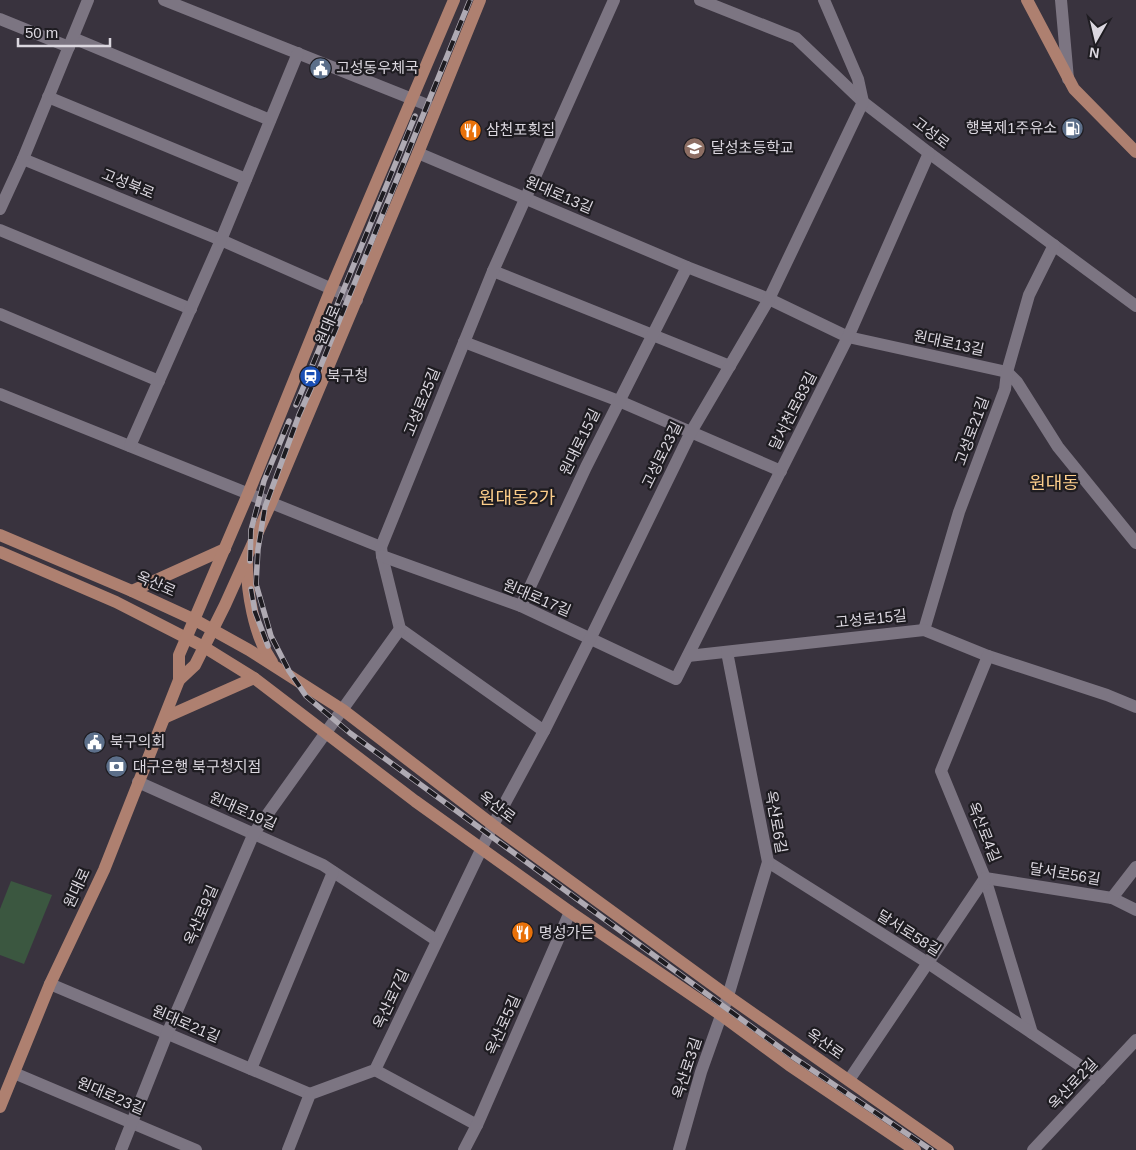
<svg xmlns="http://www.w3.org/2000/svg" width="1136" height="1150" viewBox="0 0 1136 1150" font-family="Helvetica,'Noto Sans KR',sans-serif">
	<rect width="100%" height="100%" fill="#39333e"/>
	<!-- green -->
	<polygon fill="#3b5740" points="11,881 52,895 24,964 0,955 0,909"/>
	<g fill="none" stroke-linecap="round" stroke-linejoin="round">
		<!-- minor -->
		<g stroke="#7c7582" stroke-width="12">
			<polyline points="164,0 435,108"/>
			<polyline points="700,0 796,38 863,102 929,153 1136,306"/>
			<polyline points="1061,0 1068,79"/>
			<polyline points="0,19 69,47"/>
			<polyline points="73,38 270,120"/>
			<polyline points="48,97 246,179"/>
			<polyline points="418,153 687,267 769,299 848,337 1007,372 1017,382 1058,447 1136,543"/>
			<polyline points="23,159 221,240 357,300"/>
			<polyline points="0,209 23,159 88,0"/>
			<polyline points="0,230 191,309"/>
			<polyline points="493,271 730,366"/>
			<polyline points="0,314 159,381"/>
			<polyline points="464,342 619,401 781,471"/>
			<polyline points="0,394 381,547 382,556 400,629 544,731"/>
			<polyline points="130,446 221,240 298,53"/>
			<polyline points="381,547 493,271 614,0"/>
			<polyline points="382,556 521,606 676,679 848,337 929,153"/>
			<polyline points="521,606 586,467 687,267"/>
			<polyline points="924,630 959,512 1005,389 1007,372 1029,295 1054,245"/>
			<polyline points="688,656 924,630 988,656 1107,695 1136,707"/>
			<polyline points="988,656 941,771 985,878 1032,1033"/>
			<polyline points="138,782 323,865 436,940"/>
			<polyline points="768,862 928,963 1100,1079"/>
			<polyline points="985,878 1112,898 1136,910"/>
			<polyline points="1112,898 1136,867"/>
			<polyline points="50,984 310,1094"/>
			<polyline points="251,1069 333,872"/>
			<polyline points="375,1070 477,1125"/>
			<polyline points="14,1073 196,1150"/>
			<polyline points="849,1080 985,878"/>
			<polyline points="121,1150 167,1034 254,833 400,629"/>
			<polyline points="288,1150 310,1094 375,1070 493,825 544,731 594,631 691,432 769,299 863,102 858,79 824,0"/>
			<polyline points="464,1150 477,1125 570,912"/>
			<polyline points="679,1150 701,1072 728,996 768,862 727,652"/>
			<polyline points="1033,1150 1136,1040"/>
		</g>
		<!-- major -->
		<g stroke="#ae8070" stroke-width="12">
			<polyline points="1027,0 1074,89 1136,152"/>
			<polyline points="0,535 132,591 195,620 249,650 343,710 493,825 728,996 948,1150"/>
			<polyline points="0,552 116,602 204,647 254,678 415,801 570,912 721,1015 789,1065 915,1150"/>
			<path d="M247 559C246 590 254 636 272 662"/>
			<polyline points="132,591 225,549"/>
			<polyline points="179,680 195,665 225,605 271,503 418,153 480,0"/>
			<polyline points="166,717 254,678"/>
			<polyline points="0,1107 50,984 104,870 179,680 179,655 248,494 331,289 454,0"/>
		</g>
		<defs>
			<g id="rail">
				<polyline points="470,0 317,375 299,415 265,507 258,549 256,584 271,636 289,671 306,696 350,733 793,1057 931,1150"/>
				<polyline points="296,405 415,116"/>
				<polyline points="250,561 251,530 264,481 289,421"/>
				<polyline points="251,589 255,612 268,646"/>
			</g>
		</defs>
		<!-- rail casing -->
		<use href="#rail" stroke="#afaab3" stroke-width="5.5"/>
		<!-- rail -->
		<use href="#rail" stroke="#1e1c21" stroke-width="4" stroke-dasharray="11" stroke-linecap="butt"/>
	</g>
	<!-- icons -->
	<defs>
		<symbol id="civic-disc" viewBox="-11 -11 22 22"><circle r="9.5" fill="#5c6f8a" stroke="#1e1c21"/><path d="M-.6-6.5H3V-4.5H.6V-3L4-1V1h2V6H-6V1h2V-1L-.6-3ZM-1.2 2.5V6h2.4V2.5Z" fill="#fff"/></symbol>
		<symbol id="fuel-disc" viewBox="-11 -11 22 22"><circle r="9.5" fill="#5c6f8a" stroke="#1e1c21"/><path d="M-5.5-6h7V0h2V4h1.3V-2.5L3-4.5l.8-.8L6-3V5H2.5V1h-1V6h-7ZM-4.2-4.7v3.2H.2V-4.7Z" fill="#fff"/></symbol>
		<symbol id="restaurant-disc" viewBox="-11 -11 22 22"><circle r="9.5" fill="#e8710a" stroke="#1e1c21"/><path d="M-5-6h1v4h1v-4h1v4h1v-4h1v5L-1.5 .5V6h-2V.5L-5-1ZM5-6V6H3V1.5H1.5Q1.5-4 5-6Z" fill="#fff"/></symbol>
		<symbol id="school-disc" viewBox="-11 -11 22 22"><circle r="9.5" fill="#8d6e63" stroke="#1e1c21"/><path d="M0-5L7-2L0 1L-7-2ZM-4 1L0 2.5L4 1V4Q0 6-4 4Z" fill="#fff"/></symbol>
		<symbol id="station-disc" viewBox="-11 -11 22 22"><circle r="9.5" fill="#1a4fb4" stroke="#1e1c21"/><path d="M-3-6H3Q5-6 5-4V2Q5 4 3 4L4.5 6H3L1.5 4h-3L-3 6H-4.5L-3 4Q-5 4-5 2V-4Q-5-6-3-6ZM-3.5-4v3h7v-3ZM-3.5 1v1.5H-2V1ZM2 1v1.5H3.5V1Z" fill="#fff"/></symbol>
		<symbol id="bank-disc" viewBox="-11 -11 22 22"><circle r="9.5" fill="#5c6f8a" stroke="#1e1c21"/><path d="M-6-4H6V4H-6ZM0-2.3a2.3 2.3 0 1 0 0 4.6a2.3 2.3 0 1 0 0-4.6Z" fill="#fff"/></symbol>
	</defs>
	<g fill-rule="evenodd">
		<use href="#civic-disc" x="308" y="56" width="25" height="25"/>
		<use href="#fuel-disc" x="1060" y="116" width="25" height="25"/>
		<use href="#restaurant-disc" x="458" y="118" width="25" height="25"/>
		<use href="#school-disc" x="682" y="136" width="25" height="25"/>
		<use href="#station-disc" x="298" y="364" width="25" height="25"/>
		<use href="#civic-disc" x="82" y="730" width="25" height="25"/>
		<use href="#bank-disc" x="104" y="754" width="25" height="25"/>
		<use href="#restaurant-disc" x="510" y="920" width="25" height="25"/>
	</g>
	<g text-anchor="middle" stroke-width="4.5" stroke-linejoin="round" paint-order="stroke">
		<!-- poi labels -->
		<g font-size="15" fill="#dbd7df" stroke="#1e1c21" text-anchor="start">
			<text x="336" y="73">고성동우체국</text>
			<text x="1057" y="133" text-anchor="end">행복제1주유소</text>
			<text x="486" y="135">삼천포횟집</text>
			<text x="711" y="153">달성초등학교</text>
			<text x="327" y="381">북구청</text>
			<text x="110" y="747">북구의회</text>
			<text x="133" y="772">대구은행 북구청지점</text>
			<text x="539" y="938">명성가든</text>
		</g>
		<!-- street labels -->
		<g font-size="15" fill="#dbd7df" stroke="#1e1c21">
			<text transform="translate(931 133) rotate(37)" y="5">고성로</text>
			<text transform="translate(128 184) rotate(22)" y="5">고성북로</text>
			<text transform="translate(559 195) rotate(23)" y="5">원대로13길</text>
			<text transform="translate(328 325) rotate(-67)" y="5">원대로</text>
			<text transform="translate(949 343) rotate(12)" y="5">원대로13길</text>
			<text transform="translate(422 402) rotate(-68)" y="5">고성로25길</text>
			<text transform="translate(793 411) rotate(-63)" y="5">달서천로83길</text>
			<text transform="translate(972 431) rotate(-70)" y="5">고성로21길</text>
			<text transform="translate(580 442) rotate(-64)" y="5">원대로15길</text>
			<text transform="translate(662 455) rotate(-64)" y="5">고성로23길</text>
			<text transform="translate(156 584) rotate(24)" y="5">옥산로</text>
			<text transform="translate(537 598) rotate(23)" y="5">원대로17길</text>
			<text transform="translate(871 619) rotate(-6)" y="5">고성로15길</text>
			<text transform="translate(497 807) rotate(37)" y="5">옥산로</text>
			<text transform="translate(243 811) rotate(24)" y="5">원대로19길</text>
			<text transform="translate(776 822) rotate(80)" y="5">옥산로6길</text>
			<text transform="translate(984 832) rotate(68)" y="5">옥산로4길</text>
			<text transform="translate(1065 874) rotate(9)" y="5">달서로56길</text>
			<text transform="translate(77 888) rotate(-65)" y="5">원대로</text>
			<text transform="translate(201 915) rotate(-67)" y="5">옥산로9길</text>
			<text transform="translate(909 933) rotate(32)" y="5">달서로58길</text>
			<text transform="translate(391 999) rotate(-65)" y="5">옥산로7길</text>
			<text transform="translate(186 1024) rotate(23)" y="5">원대로21길</text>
			<text transform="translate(503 1025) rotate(-66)" y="5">옥산로5길</text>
			<text transform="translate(825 1044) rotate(35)" y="5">옥산로</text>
			<text transform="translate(687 1068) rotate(-72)" y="5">옥산로3길</text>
			<text transform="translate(1073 1084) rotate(-47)" y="5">옥산로2길</text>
			<text transform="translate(111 1096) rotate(23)" y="5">원대로23길</text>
		</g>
		<!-- quarter labels -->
		<g font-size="18" fill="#fdce8b" stroke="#1e1c21">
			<text x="1054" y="489">원대동</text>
			<text x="517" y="504">원대동2가</text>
		</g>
	</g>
	<!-- north arrow -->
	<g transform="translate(1096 40) rotate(188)" stroke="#1e1c21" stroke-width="4" paint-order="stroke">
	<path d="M0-4L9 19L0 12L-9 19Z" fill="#dbd7df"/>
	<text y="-8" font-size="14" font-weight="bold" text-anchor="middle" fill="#dbd7df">N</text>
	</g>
	<!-- scale -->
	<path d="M18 38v8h92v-8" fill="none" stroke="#dbd7df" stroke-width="2.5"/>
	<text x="25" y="38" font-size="15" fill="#dbd7df" stroke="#1e1c21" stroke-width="4" paint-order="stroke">50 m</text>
</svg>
